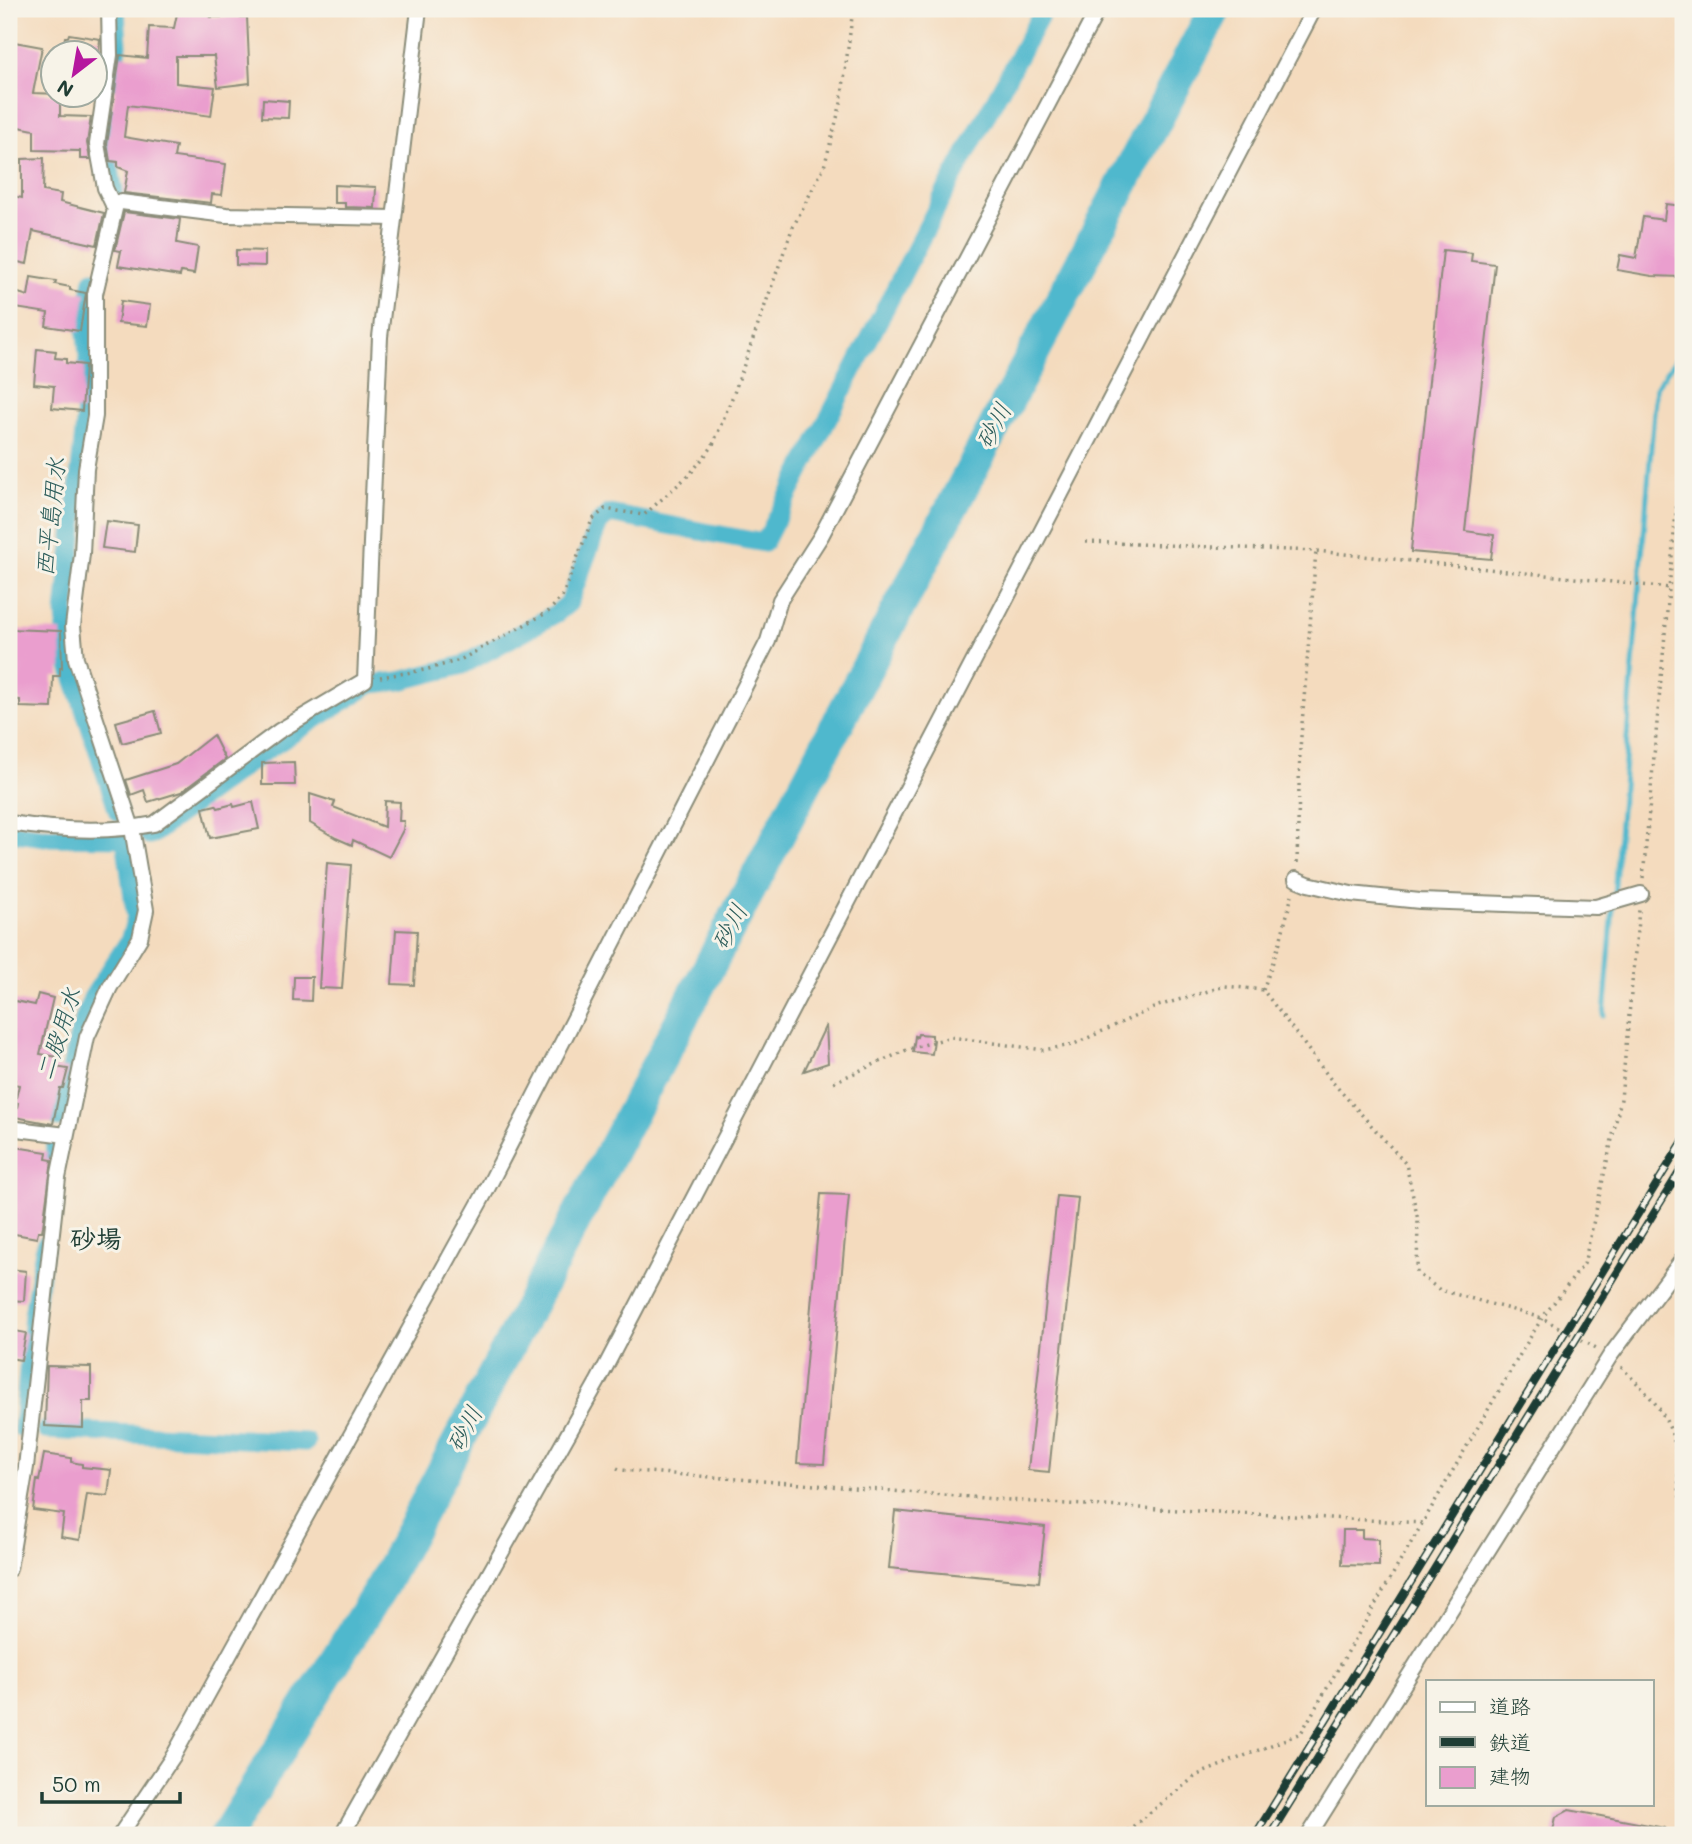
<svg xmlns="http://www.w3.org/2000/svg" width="1692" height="1844" viewBox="0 0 1692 1844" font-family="Mali,'Klee One',sans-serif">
	<rect width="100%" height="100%" fill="#f7f3e8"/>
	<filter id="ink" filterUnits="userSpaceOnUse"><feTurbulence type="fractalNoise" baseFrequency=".0143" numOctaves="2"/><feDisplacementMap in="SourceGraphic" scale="14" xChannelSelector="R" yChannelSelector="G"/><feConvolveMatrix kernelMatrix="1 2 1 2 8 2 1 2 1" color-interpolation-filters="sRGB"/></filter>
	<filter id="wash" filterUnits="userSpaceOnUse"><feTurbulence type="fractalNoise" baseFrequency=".00686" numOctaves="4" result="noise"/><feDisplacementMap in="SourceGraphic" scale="28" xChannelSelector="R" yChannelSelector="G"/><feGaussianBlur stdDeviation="1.57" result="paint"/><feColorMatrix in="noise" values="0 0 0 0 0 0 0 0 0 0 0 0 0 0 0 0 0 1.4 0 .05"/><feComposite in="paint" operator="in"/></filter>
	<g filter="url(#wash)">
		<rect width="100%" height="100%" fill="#f4dbbe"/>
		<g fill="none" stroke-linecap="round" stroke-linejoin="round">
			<!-- stream -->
			<polyline stroke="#4fb8cd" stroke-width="5" points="1604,1016 1656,387 1682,351 1683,331"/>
			<!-- canal -->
			<g stroke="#4fb8cd" stroke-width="19">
				<polyline points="113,80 118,45 116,9"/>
				<polyline points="107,116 104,138 114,191"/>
				<polyline points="93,280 85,320 88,356 85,423 65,613 68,660 118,812"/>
				<polyline points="9,832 46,837 125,838 136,919 129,941 92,998 80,1031 59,1118"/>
				<polyline points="149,835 153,834 265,751 371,684 400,681 463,665 557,613 569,603 599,523 609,514 764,543 944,194 1044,9"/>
				<polyline points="53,1184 55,1147"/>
				<polyline points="23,1429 33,1315 45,1245"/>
				<polyline points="46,1430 306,1442"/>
			</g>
			<!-- river -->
			<polyline stroke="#4fb8cd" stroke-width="33" points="226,1835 382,1586 1215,9"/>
		</g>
		<g id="blocks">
			<!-- building -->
			<g fill="#ea9ece">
				<polygon points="178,9 203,9 203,12 210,11 210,17 247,17 250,83 218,87 214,56 176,56 176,83 215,87 211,116 128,105 124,137 176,146 174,157 226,164 222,195 212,194 211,203 124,193 128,171 118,167 118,162 110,161 107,144 120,55 147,58 149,27 174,28"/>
				<polygon points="69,34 100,39 97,75 94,75 94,52 63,52 65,37 68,37"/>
				<polygon points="9,41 42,47 33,93 60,94 60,116 91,117 87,143 90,159 80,159 80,151 34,150 34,130 9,125"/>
				<polygon points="263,99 289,101 288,118 262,117"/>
				<polygon points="44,158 43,191 61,194 60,202 104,213 97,245 33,231 27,264 9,260 9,195 22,198 22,159"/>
				<polygon points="334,185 376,187 375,208 345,207 345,203 334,203"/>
				<polygon points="1666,204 1683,206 1679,259 1683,259 1682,277 1652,276 1617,270 1620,255 1636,258 1643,217 1664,220"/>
				<polygon points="124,212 180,219 177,243 198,247 194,274 181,272 180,276 118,266 121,251 115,250"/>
				<polygon points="236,250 265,251 265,266 236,265"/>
				<polygon points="1443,250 1472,253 1471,261 1495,264 1465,531 1494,535 1491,559 1411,552 1411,550"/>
				<polygon points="31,277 56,281 55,284 70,287 70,290 86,293 80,331 46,326 48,313 9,307 9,290 28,296"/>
				<polygon points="121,301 150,305 147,326 118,323"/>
				<polygon points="37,349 56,351 55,358 66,359 66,363 85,365 82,411 52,408 54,386 34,384"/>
				<polygon points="106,521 138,525 135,552 102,548"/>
				<polygon points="9,629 61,631 62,668 60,668 60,676 53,676 52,708 20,707 20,700 9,699"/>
				<polygon points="155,711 161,733 122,743 116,722"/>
				<polygon points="213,735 225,759 181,792 148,802 144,790 131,795 126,780 176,764"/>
				<polygon points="294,762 295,785 262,785 262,763"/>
				<polygon points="310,794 335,802 333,807 384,827 385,801 400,802 399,821 404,821 403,830 389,857 353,840 352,845 336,838 310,823"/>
				<polygon points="253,802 259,829 210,838 203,808 216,805 218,808 233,804 234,807"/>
				<polygon points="327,863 351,865 342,989 319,988"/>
				<polygon points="396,930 417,931 414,985 392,984"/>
				<polygon points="294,977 312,977 311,1001 293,1000"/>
				<polygon points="38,994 53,998 40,1054 58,1057 55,1067 68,1069 63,1088 60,1088 53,1124 15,1117 18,1103 15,1102 19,1085 14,1084 15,1080 9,1079 9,1027 15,1001 35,1005"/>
				<polygon points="826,1025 828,1063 804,1071"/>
				<polygon points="918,1034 932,1035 932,1039 934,1040 932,1054 913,1052 915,1036 917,1037"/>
				<polygon points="9,1146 47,1152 46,1159 52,1160 43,1226 42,1231 38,1231 37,1238 9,1233"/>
				<polygon points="821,1194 849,1195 824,1464 797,1463"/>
				<polygon points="1057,1196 1078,1198 1049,1472 1028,1470"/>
				<polygon points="9,1269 26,1271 24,1301 9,1300"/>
				<polygon points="9,1330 26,1333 21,1360 9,1358"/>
				<polygon points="47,1366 91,1367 91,1401 83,1401 83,1428 45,1426"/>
				<polygon points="44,1454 71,1458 71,1462 82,1464 82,1467 111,1470 108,1496 87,1494 80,1540 61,1537 64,1514 33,1510 37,1480 39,1481"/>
				<polygon points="895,1511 1045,1527 1039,1582 889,1568"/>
				<polygon points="1343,1530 1362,1530 1362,1538 1379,1539 1379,1566 1342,1565"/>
				<polygon points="1569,1810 1665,1828 1665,1835 1552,1835 1556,1817"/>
			</g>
		</g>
	</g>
	<g filter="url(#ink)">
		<use href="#blocks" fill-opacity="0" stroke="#8a8c79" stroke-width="2"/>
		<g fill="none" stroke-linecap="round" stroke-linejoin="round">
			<defs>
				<g id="minor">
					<polyline points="113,205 121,202 226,215 394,218"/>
					<path d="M9 823C55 830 108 833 154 824L279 731 365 680 380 337 419 9"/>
					<polyline points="1296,879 1308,884 1351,894 1420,901 1596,907 1641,894"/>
					<polyline points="9,1128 66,1135"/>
					<polyline points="9,1569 26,1467 58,1178 87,1037 110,987 140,938 146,910 132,828 76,659 73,626 82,554 86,469 95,416 95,294 115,209 105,188 97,144 110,55 109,9"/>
					<polyline points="120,1835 174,1755 486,1191 768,641 780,600 821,536 1098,9"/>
					<polyline points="342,1835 598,1381 1314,9"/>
					<polyline points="1309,1835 1610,1356 1683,1259"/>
				</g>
			</defs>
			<!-- minor casing -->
			<use href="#minor" stroke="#8a8c79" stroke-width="18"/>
			<!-- path -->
			<g stroke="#8a8c79" stroke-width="3.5" stroke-dasharray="2 5" stroke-linecap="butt">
				<polyline points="1086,542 1316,551 1670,588"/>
				<polyline points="380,677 425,670 460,660 548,612 562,597 592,520 605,509 644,515 690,474 712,447 734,393 792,229 824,167 841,103 853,9"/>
				<polyline points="1297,863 1300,749 1316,551"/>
				<polyline points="1643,878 1683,434"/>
				<polyline points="1263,990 1280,942 1292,895"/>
				<polyline points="834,1082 909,1049 951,1037 1043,1050 1072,1045 1158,1006 1225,986 1263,990 1335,1085 1406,1164 1418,1220 1417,1273 1440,1290 1542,1318 1598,1349"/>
				<path d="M1621 1367C1649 1395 1672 1415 1677 1457 1679 1474 1677 1495 1683 1511"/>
				<polyline points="617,1468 621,1470 1048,1503 1423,1523"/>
				<polyline points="1122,1835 1197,1775 1301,1733 1522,1351 1542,1318 1584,1264 1621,1099 1639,910"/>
			</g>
			<!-- minor -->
			<use href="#minor" stroke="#fff" stroke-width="14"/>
			<defs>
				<g id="rail">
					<polyline points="1255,1835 1683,1141"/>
					<polyline points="1270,1835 1683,1166"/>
				</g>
			</defs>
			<!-- rail casing -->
			<use href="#rail" stroke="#1f3d34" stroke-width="8"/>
			<!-- rail -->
			<use href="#rail" stroke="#f7f3e8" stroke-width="5" stroke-dasharray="16" stroke-linecap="butt"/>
		</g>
	</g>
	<g text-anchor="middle" stroke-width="6" stroke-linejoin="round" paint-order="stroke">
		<!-- water labels -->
		<g font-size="24" font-style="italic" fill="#2b5c5a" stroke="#f7f3e8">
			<text transform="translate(994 426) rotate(-62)" y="8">砂川</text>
			<text transform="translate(51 517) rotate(-84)" y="8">西平島用水</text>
			<text transform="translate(730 927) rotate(-62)" y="8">砂川</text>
			<text transform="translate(59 1034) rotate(-72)" y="8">二股用水</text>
			<text transform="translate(465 1429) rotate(-62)" y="8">砂川</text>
		</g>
		<!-- quarter labels -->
		<g font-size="26" font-weight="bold" fill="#1f3d34" stroke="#f7f3e8">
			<text x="96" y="1248">砂場</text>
		</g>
	</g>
	<!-- margin -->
	<rect width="1692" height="1844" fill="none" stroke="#f7f3e8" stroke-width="35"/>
	<!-- legend -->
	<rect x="1426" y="1680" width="228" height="126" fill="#f7f3e8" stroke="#a1aaa0" stroke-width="2"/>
	<rect x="1440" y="1702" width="35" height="10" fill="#ffffff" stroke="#a1aaa0" stroke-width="2"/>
	<text x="1489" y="1714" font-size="21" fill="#1f3d34">道路</text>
	<rect x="1440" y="1737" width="35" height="10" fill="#1f3d34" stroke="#a1aaa0" stroke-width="2"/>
	<text x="1489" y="1750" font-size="21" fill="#1f3d34">鉄道</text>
	<rect x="1440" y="1767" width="35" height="21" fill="#ea9ece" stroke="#a1aaa0" stroke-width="2"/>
	<text x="1489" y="1784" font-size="21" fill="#1f3d34">建物</text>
	<!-- north arrow -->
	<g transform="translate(74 74) rotate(211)"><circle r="33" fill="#f7f3e8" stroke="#a1aaa0" stroke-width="2"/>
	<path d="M0-5L12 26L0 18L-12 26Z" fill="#b5179e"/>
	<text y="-10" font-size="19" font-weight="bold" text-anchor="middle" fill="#1f3d34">N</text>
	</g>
	<!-- scale -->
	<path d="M42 1792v10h138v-10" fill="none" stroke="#1f3d34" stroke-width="3.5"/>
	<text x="52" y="1792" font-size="21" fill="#1f3d34" stroke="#f7f3e8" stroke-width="5" paint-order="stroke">50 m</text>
</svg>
